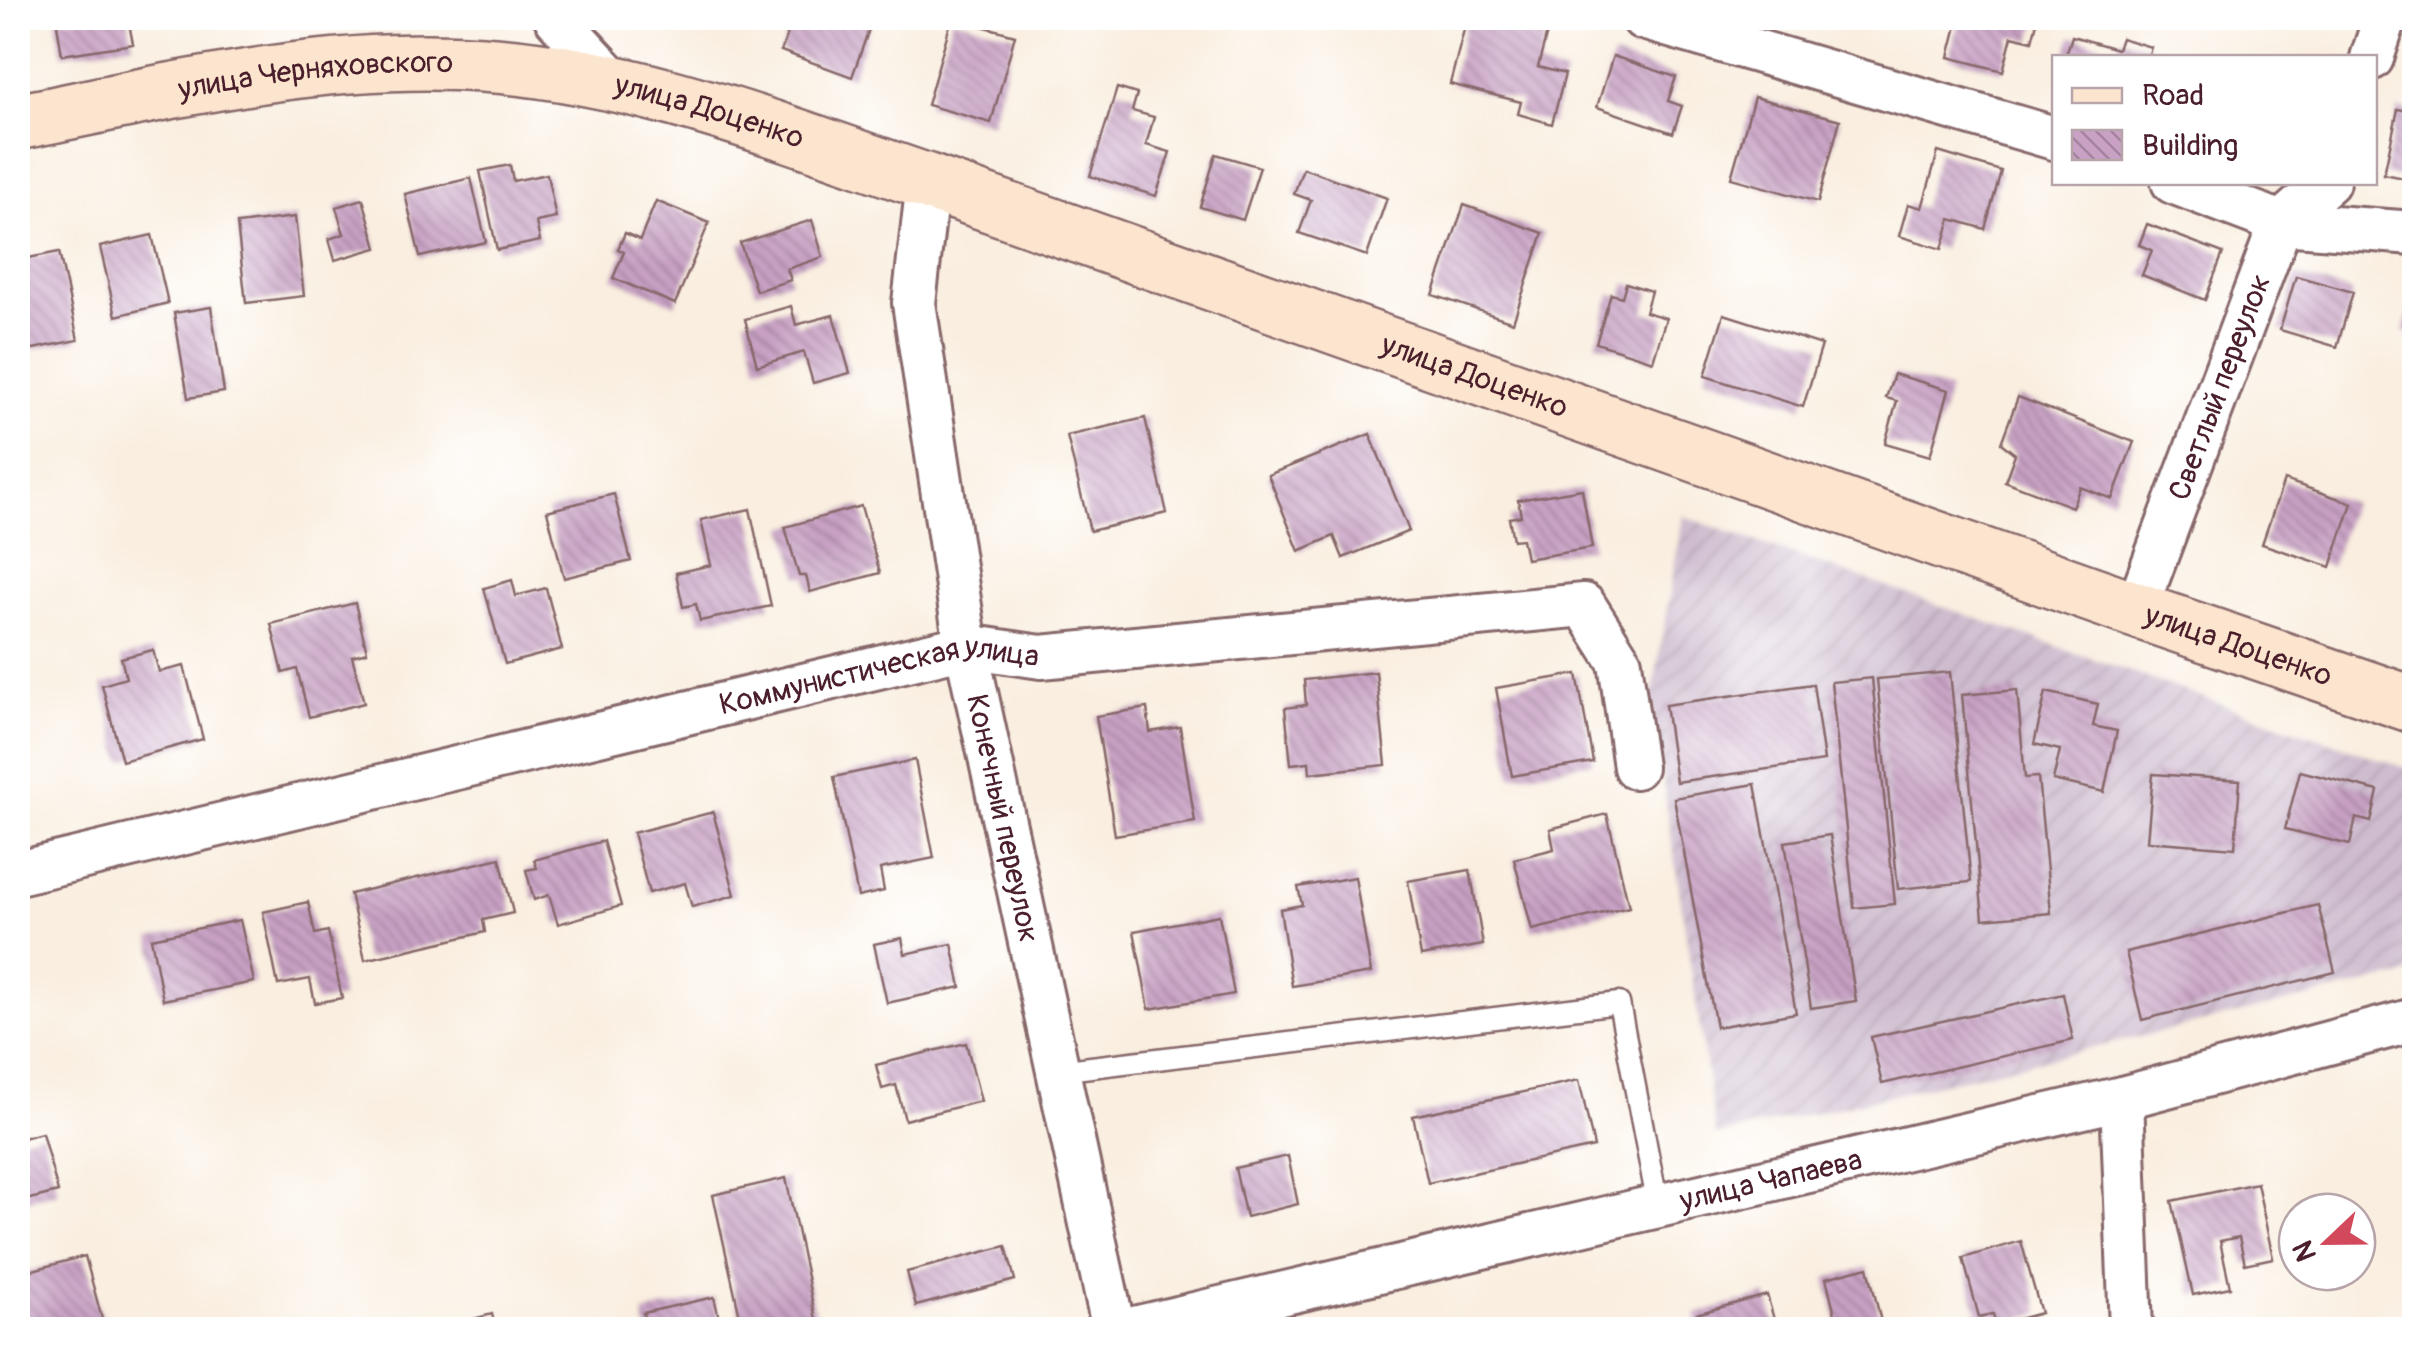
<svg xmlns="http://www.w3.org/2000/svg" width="2432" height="1347" viewBox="0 0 2432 1347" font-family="Pangolin,sans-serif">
	<defs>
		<pattern id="industrial-furrows" width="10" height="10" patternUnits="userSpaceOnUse" patternTransform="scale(2.5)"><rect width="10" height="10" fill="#cfbdcf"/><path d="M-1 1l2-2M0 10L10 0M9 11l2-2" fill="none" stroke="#b3a2b2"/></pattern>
		<pattern id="building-back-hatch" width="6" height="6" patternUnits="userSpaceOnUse" patternTransform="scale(2.5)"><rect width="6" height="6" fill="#c8a1c4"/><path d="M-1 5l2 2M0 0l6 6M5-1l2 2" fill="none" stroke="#a4839f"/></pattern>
	</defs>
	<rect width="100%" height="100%" fill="#fff"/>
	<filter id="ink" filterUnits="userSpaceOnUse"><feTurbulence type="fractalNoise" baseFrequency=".01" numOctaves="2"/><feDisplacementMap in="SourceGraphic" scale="20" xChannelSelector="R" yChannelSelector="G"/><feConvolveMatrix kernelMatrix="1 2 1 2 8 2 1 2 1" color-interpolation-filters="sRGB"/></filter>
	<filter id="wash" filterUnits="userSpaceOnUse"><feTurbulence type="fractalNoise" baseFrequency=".0048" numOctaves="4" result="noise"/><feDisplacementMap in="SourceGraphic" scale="40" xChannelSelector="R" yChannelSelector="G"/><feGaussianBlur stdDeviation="2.25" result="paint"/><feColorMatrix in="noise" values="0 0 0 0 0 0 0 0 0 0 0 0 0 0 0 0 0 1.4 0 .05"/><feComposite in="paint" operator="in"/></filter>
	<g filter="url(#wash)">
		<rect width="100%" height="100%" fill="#f9eedf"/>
		<!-- industrial -->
		<polygon fill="url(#industrial-furrows)" points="1683,516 2414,771 2414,973 1716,1136 1651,702"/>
		<g id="blocks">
			<!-- building -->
			<g fill="url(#building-back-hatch)">
				<polygon points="56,18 128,18 133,44 62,55"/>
				<polygon points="812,18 873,18 852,77 781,51 791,23 808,29"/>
				<polygon points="952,18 1015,35 991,123 927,105"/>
				<polygon points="1467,18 1519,18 1549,25 1538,67 1565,74 1552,124 1518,114 1521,102 1450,84"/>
				<polygon points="1959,18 2038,18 2032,41 2012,36 2003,71 1949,57"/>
				<polygon points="2072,36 2117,49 2121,38 2151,47 2148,58 2065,58"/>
				<polygon points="1613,56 1676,77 1668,101 1682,106 1673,133 1597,107"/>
				<polygon points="1117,88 1137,94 1132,111 1154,117 1146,145 1170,152 1156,196 1090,176"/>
				<polygon points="1754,97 1840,120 1818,202 1731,178"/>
				<polygon points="2398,109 2414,112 2414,180 2384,174"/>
				<polygon points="1938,152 2001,171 1985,229 1951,219 1942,249 1899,236 1908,204 1922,208"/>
				<polygon points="1216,154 1260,167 1243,220 1200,207"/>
				<polygon points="510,165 513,181 547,174 556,218 536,222 540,241 497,250 480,171"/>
				<polygon points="1303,168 1387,198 1367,256 1299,233 1311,200 1294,194"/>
				<polygon points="471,178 486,242 420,257 405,194"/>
				<polygon points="363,199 377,248 335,260 329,239 344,234 336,207"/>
				<polygon points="656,201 709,223 675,304 613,278 624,252 618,249 625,233 640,240"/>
				<polygon points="1464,205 1543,233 1513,322 1433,295"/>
				<polygon points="295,217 304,296 246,303 237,224"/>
				<polygon points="812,220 823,257 787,269 791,280 756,291 740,243"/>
				<polygon points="2147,224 2223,253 2205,300 2142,275 2152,250 2139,245"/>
				<polygon points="152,235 168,303 116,316 100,247"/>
				<polygon points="59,252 78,340 18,352 18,260"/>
				<polygon points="2296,276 2353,292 2337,347 2280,330"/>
				<polygon points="1626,283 1651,291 1645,312 1666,318 1653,361 1596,343 1611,294 1622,297"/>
				<polygon points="2413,292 2414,292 2414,334 2404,332"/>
				<polygon points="791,306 796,325 833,315 850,373 813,383 804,352 757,366 745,319"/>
				<polygon points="211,307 224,392 188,398 174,313"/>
				<polygon points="1724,314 1822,345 1803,407 1705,376"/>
				<polygon points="1894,374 1949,390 1930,456 1885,443 1897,401 1886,398"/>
				<polygon points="2018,397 2134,442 2112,499 2080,487 2072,507 2005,481 2015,454 2001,443"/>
				<polygon points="1145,418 1167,513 1090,531 1067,436"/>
				<polygon points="1370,434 1409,531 1343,558 1334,536 1299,551 1268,475"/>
				<polygon points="2284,480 2352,503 2331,567 2262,544"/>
				<polygon points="1582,489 1592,548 1526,559 1522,539 1513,540 1509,518 1521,516 1518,500"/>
				<polygon points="614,494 631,561 564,578 547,511"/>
				<polygon points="861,506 880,573 810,592 806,576 799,576 785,527"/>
				<polygon points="750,509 771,606 700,621 696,604 683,607 676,573 711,565 701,520"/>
				<polygon points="512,580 516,596 546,588 562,649 505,664 484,588"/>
				<polygon points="355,603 367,652 352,656 364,703 309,717 297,669 283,673 271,624"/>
				<polygon points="153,650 159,672 184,666 203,739 122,761 102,685 126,678 121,658"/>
				<polygon points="1376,672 1386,765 1310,773 1309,762 1291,764 1285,708 1306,705 1304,680"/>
				<polygon points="1950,672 1971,882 1898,889 1877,679"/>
				<polygon points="1577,674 1593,762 1512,776 1496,688"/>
				<polygon points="1872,678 1895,904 1854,908 1831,682"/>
				<polygon points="1813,684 1824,761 1676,782 1665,705"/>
				<polygon points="2017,690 2025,778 2038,777 2051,913 1983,919 1962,695"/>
				<polygon points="2046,692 2098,704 2093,726 2117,731 2104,792 2053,780 2060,750 2034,744"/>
				<polygon points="1147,708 1150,732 1180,727 1195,822 1115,835 1096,716"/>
				<polygon points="915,760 934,858 880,869 884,891 858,897 834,777"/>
				<polygon points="2300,771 2378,791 2371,822 2356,818 2350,845 2285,829"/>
				<polygon points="2153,774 2240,780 2235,848 2147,841"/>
				<polygon points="1755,784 1796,1013 1716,1027 1674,798"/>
				<polygon points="713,812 735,895 692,907 685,883 649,893 633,833"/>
				<polygon points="1607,814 1629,907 1532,930 1514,859 1554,849 1550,829"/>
				<polygon points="1830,835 1856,1001 1811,1008 1785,842"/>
				<polygon points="603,841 621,906 558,924 549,895 534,900 526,870 537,868 534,860"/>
				<polygon points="500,858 513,913 483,920 485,932 365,960 350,894"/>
				<polygon points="1470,870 1483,945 1421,956 1408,881"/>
				<polygon points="1355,877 1371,973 1292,986 1280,909 1302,905 1298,887"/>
				<polygon points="308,902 315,934 328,931 342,998 315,1003 310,979 278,985 263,912"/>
				<polygon points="2318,905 2335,972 2142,1020 2126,952"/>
				<polygon points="1219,915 1234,994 1149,1009 1134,931"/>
				<polygon points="240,920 254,982 163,1000 151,938"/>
				<polygon points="902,938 905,954 952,944 961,987 887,1003 874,944"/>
				<polygon points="2063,994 2073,1040 1882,1084 1871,1037"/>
				<polygon points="966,1043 981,1101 905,1120 896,1085 882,1089 876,1065"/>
				<polygon points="1579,1080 1594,1147 1428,1183 1413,1116"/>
				<polygon points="42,1133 58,1192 18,1202 18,1139"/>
				<polygon points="1288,1156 1298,1204 1246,1217 1235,1168"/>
				<polygon points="786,1178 817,1324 792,1330 743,1330 713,1195"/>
				<polygon points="2257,1183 2273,1258 2245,1264 2239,1237 2220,1241 2230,1287 2193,1295 2172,1201"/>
				<polygon points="2021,1241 2041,1313 1996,1325 1993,1314 1979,1317 1963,1258"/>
				<polygon points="1006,1246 1015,1280 916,1306 907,1272"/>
				<polygon points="85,1256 105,1330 18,1330 18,1274"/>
				<polygon points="1868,1267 1883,1330 1839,1330 1826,1278"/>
				<polygon points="1767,1295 1777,1330 1700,1330 1696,1314"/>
				<polygon points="714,1297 722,1330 646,1330 643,1313"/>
				<polygon points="492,1314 496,1330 472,1330 470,1320"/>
			</g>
		</g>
	</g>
	<g filter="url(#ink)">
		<use href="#blocks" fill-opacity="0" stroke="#87676a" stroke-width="2.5"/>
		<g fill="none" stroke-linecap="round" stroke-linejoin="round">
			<defs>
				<polyline id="lane" points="1058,1071 1619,1003 1658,1206"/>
				<g id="street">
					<polyline points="556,18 618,85"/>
					<polyline points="1643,18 2054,138"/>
					<polyline points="2372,58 2385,18"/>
					<path id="s1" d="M928 182 914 303 966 646 1114 1330"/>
					<polyline points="2173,182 2281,223 2414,233"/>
					<path id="s2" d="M2136 610 2281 223 2328 182"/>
					<path id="s3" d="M18 873 966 646 1041 657 1584 605 1620 662 1635 767"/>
					<polyline points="2122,1098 2131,1330"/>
					<path id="s4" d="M1126 1330 2122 1098 2414 1020"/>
				</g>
				<g id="secondary">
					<path id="s5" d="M18 122C170 91 325 53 482 64 636 74 783 133 928 182L2136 610 2414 705"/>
				</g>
			</defs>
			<!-- lane casing -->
			<use href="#lane" stroke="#87676a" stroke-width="25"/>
			<!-- street casing -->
			<use href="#street" stroke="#87676a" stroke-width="48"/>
			<!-- secondary casing -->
			<use href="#secondary" stroke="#87676a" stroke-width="60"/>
			<!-- lane -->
			<use href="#lane" stroke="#fff" stroke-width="20"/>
			<!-- street -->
			<use href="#street" stroke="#fff" stroke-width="42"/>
			<!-- secondary -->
			<use href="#secondary" stroke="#fce5cf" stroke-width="55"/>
		</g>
	</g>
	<g text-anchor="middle" stroke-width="8" stroke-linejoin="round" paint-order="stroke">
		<!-- street labels -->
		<g font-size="30" fill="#4a1f2b" stroke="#fff">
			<text dy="10" stroke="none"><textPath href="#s5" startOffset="302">улица Черняховского</textPath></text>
			<text dy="10" stroke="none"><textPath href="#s5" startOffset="702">улица Доценко</textPath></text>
			<text dy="10" stroke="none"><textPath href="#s5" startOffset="1512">улица Доценко</textPath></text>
			<text dy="10" stroke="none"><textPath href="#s2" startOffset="238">Светлый переулок</textPath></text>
			<text dy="10" stroke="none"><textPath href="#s5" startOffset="2322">улица Доценко</textPath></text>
			<text dy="10" stroke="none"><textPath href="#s3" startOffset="885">Коммунистическая улица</textPath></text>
			<text dy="10" stroke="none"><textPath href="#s1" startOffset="645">Конечный переулок</textPath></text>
			<text dy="10" stroke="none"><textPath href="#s4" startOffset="662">улица Чапаева</textPath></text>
		</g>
	</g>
	<!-- margin -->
	<rect width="2432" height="1347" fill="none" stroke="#fff" stroke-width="60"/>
	<!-- legend -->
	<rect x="2052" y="55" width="325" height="130" fill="#ffffff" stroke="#b7a5aa" stroke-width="2.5"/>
	<rect x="2072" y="88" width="50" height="15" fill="#fce5cf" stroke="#b7a5aa" stroke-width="2.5"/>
	<text x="2142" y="105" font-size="30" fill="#4a1f2b">Road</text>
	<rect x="2072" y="130" width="50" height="30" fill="url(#building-back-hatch)" stroke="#b7a5aa" stroke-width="2.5"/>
	<text x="2142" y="155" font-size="30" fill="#4a1f2b">Building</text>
	<!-- north arrow -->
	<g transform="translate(2327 1242) rotate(248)"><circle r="48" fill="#ffffff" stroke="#b7a5aa" stroke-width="2.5"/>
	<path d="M0-8L18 38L0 25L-18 38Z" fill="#d1495b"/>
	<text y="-15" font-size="28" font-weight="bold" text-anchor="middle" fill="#4a1f2b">N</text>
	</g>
</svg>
